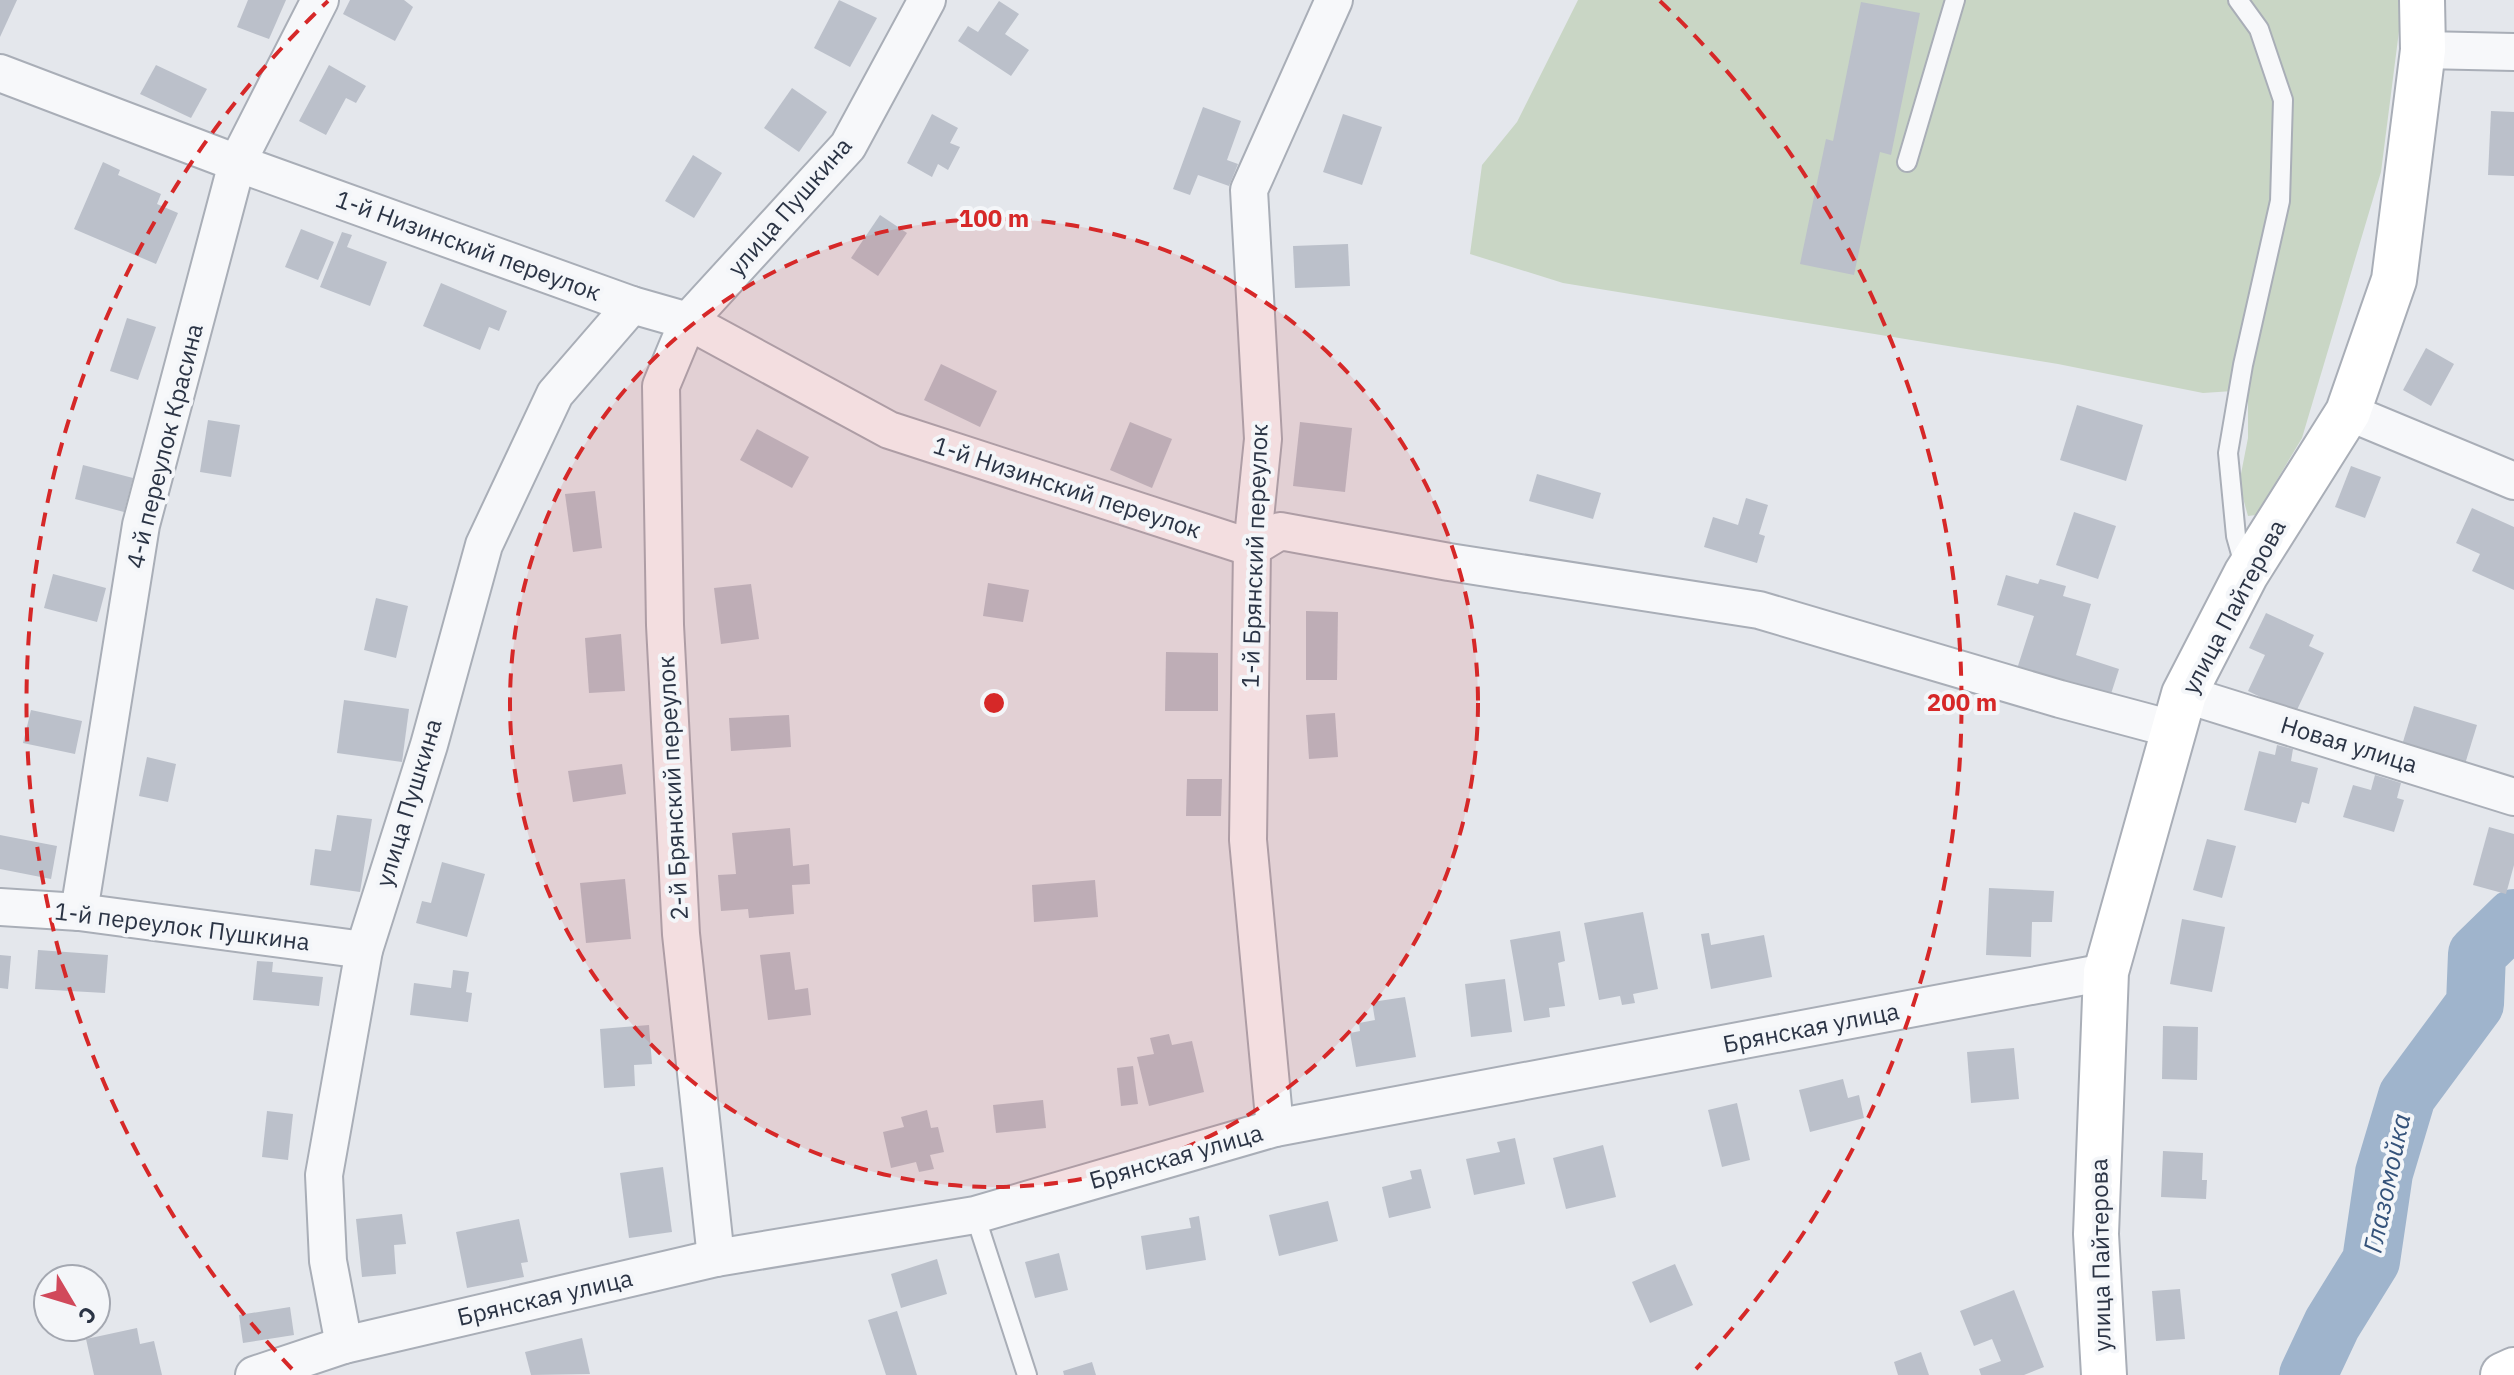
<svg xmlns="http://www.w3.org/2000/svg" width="2514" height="1375" viewBox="0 0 2514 1375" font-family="'IBM Plex Sans',sans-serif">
	<rect width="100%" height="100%" fill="#e4e7ec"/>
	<!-- green -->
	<polygon fill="#c9d6c5" points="1578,0 2400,0 2399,31 2381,172 2302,438 2256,515 2248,516 2239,484 2248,438 2248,390 2203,393 2058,364 1563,283 1470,254 1482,165 1517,122"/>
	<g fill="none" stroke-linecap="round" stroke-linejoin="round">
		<!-- river -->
		<polyline stroke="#9fb4cc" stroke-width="58" points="2308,1375 2332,1324 2371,1261 2384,1173 2407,1096 2475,1004 2477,954 2514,918"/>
	</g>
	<!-- building -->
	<g fill="#bbc0ca">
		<polygon points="0,0 17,0 0,37"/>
		<polygon points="248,0 286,0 269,39 237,27"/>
		<polygon points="350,0 404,0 413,7 395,41 343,14"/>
		<polygon points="839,0 877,18 850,67 814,48"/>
		<polygon points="999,1 1019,14 1005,34 1029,50 1011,76 958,41 968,26 978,32"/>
		<polygon points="1861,2 1920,13 1891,155 1880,152 1854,275 1800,264 1826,139 1833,141"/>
		<polygon points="156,65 207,89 191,118 140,94"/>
		<polygon points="329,65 366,86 356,103 346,98 326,135 299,121"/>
		<polygon points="792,88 827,112 799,152 764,128"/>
		<polygon points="1203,107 1241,121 1227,160 1238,164 1229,186 1198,175 1190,195 1173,189"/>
		<polygon points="2491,111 2514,112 2514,176 2488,175"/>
		<polygon points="932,114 958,128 950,143 960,147 948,170 938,164 932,177 907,163"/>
		<polygon points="1343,114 1382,127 1362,185 1323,172"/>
		<polygon points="693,155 722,173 694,218 665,201"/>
		<polygon points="103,162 120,170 118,175 161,194 157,204 178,213 156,264 74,229"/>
		<polygon points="880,215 907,233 878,276 851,258"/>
		<polygon points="301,229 334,242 318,280 285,267"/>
		<polygon points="342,232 352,235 347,247 387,262 370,306 320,287"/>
		<polygon points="1348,244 1350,286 1295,288 1293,246"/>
		<polygon points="441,283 507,311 499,331 489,327 480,350 423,326"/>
		<polygon points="127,318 156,327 138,380 110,371"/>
		<polygon points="2426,348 2454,364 2431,406 2403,390"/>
		<polygon points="941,364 997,391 980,427 924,400"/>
		<polygon points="2077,405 2143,425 2126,481 2060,460"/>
		<polygon points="208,420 240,425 231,477 200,472"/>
		<polygon points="1130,422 1172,439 1152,488 1110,470"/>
		<polygon points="1300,422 1352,428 1345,492 1293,486"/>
		<polygon points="757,429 809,457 792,488 740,460"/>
		<polygon points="83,465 133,478 124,512 75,499"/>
		<polygon points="2351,466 2381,477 2365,518 2335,507"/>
		<polygon points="1537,474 1601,493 1593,519 1529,501"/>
		<polygon points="595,491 602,548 573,552 565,494"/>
		<polygon points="1746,498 1768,505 1759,534 1765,536 1757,563 1704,547 1713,517 1738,525"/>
		<polygon points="2472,508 2514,527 2514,590 2472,571 2480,554 2456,543"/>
		<polygon points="2074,512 2116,526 2098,579 2056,565"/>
		<polygon points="53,574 106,588 97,622 44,608"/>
		<polygon points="2006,575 2038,584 2040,579 2066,586 2063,596 2091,604 2076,655 2119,669 2110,697 2017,669 2034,616 1997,605"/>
		<polygon points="988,583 1029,590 1023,622 983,616"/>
		<polygon points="751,584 759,639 721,644 714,588"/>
		<polygon points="376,598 408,606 396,658 364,650"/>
		<polygon points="1306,611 1338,612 1337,680 1306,680"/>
		<polygon points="2266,613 2314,635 2309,646 2324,653 2295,714 2248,691 2265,655 2249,648"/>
		<polygon points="621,634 625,691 589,693 585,638"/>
		<polygon points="1166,652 1218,653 1218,711 1165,711"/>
		<polygon points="344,700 409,709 402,762 337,753"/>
		<polygon points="2414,706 2477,725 2465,764 2402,745"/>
		<polygon points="31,710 82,721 75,754 23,743"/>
		<polygon points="1335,713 1338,757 1309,759 1306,715"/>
		<polygon points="789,715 791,747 731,751 729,718"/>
		<polygon points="2277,745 2293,749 2291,761 2318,768 2309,804 2302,802 2296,823 2244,810 2259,751 2275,755"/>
		<polygon points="147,757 176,764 168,802 139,796"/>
		<polygon points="622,764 626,794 573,802 568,771"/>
		<polygon points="2375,775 2401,783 2397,798 2404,800 2394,832 2343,817 2353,785 2371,790"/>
		<polygon points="1187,779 1222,779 1221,816 1186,816"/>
		<polygon points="337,815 372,819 360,892 310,885 315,849 331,851"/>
		<polygon points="2489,827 2514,834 2514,865 2506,894 2473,885"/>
		<polygon points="790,828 793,866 809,864 810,884 792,885 794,914 749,918 748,909 721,911 718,875 736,874 732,833"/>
		<polygon points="0,835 57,846 51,879 0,869"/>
		<polygon points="2207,839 2236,846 2222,898 2193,890"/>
		<polygon points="442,862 485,874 467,937 416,923 422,901 431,903"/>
		<polygon points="625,879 631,939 586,943 580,883"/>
		<polygon points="1095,880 1098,917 1034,922 1032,885"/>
		<polygon points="1989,888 2054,891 2052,922 2032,922 2031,957 1986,955"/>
		<polygon points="1643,912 1658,989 1633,994 1635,1003 1622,1005 1620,996 1599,1000 1584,923"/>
		<polygon points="2182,919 2225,927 2212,992 2170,984"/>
		<polygon points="1560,931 1565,961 1558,963 1565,1006 1549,1008 1550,1017 1524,1021 1510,940"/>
		<polygon points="1709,933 1711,945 1764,935 1772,977 1711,989 1701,934"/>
		<polygon points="38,950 108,955 105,993 35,989"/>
		<polygon points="790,952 795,990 808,988 811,1015 768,1020 760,955"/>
		<polygon points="0,955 11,956 8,989 0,988"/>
		<polygon points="257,961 273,962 272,972 323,977 319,1006 253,1000"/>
		<polygon points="453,970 469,972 466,992 472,993 468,1022 410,1015 414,983 451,988"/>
		<polygon points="1505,979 1512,1032 1471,1037 1465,984"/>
		<polygon points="1405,997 1416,1057 1356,1067 1350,1033 1360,1031 1359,1023 1375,1020 1372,1002"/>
		<polygon points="649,1025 652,1064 634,1065 635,1086 604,1088 600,1029"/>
		<polygon points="2163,1026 2198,1027 2197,1080 2162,1079"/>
		<polygon points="1169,1034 1172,1045 1192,1041 1204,1092 1149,1106 1137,1057 1154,1054 1150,1038"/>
		<polygon points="2014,1048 2019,1099 1971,1103 1967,1052"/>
		<polygon points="1133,1066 1138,1104 1121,1106 1117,1068"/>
		<polygon points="1843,1079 1848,1098 1859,1095 1864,1118 1810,1132 1799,1090"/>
		<polygon points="1043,1100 1046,1128 996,1133 993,1105"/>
		<polygon points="1737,1103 1750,1160 1722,1167 1708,1110"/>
		<polygon points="927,1110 931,1128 938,1127 944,1152 930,1155 934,1169 919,1172 916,1162 891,1168 883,1132 904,1127 901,1117"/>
		<polygon points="267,1111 293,1114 288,1160 262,1157"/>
		<polygon points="1515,1138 1525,1184 1474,1195 1466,1159 1500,1152 1497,1142"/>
		<polygon points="1603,1145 1616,1197 1566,1209 1553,1158"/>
		<polygon points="2163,1151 2203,1153 2202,1180 2207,1180 2206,1199 2161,1197"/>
		<polygon points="663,1167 672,1232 629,1238 620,1173"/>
		<polygon points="1421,1169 1431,1208 1389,1218 1382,1187 1412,1179 1410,1171"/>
		<polygon points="1328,1201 1338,1241 1279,1256 1269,1215"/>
		<polygon points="402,1214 406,1244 394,1245 396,1274 362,1277 356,1219"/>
		<polygon points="1199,1216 1206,1260 1146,1270 1141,1236 1191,1228 1189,1218"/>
		<polygon points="519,1219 528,1262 521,1263 524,1277 467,1288 456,1232"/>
		<polygon points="1059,1253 1068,1290 1035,1298 1025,1262"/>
		<polygon points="937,1259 947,1294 901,1308 891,1274"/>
		<polygon points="1675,1264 1693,1305 1650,1323 1632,1282"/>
		<polygon points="2180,1289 2185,1339 2156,1341 2152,1291"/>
		<polygon points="2014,1290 2044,1367 2024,1375 1981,1375 1979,1369 2001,1361 1992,1339 1974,1346 1960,1311"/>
		<polygon points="290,1307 294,1335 243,1343 239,1315"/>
		<polygon points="897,1311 917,1375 886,1375 868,1320"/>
		<polygon points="137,1328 140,1344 154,1341 162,1375 94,1375 86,1339"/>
		<polygon points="582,1338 590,1374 531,1375 525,1352"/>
		<polygon points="1921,1352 1929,1375 1898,1375 1894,1362"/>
		<polygon points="1092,1362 1096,1375 1064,1375 1063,1371"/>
	</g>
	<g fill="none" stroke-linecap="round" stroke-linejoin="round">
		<defs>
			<g id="lane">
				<polyline points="2238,0 2259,29 2283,100 2280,201 2243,365 2228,453 2236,536 2245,568"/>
				<polyline points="1907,162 1955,0"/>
				<polyline points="975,1215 1027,1375"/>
			</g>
			<g id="street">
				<polyline points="2423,50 2514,52"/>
				<polyline points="0,73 237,163 632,305 688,321 889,430 1252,548 1280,531 1449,562 1759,610 2060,699 2176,730"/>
				<polyline points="2348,412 2514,481"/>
				<polyline points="2184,694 2514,797"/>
				<polyline points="0,907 79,912 364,950"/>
				<polyline points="79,912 141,525 237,163 320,0"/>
				<polyline points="1275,1128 1248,840 1252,548 1263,439 1249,190 1334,0"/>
				<polyline points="716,1258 681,934 665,625 661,386 688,321 848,146 927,0"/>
				<polyline points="344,1345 328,1261 324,1175 364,950 429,745 484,545 555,394 632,305"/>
				<polyline points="254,1375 344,1345 716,1258 975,1215 1275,1128 2106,972"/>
			</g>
			<g id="secondary">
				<polyline points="2104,1375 2096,1234 2106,972 2184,694 2246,574 2348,412 2394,280 2423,50 2422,0"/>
				<polyline points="2503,1375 2514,1370"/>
			</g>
		</defs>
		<!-- lane casing -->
		<use href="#lane" stroke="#a9aeb7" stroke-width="22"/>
		<!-- street casing -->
		<use href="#street" stroke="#a9aeb7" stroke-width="40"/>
		<!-- secondary casing -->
		<use href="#secondary" stroke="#a9aeb7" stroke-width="48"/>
		<!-- lane -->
		<use href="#lane" stroke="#f7f8fa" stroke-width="18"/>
		<!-- street -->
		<use href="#street" stroke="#f7f8fa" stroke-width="36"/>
		<!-- secondary -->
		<use href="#secondary" stroke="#fff" stroke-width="44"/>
	</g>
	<!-- distance rings -->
	<circle cx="994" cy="703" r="484" fill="#d62828" fill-opacity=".12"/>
	<g fill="none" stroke="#d62828" stroke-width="4" stroke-dasharray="14 10">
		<circle cx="994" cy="703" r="484"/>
		<path d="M292 1369A968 968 0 0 1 328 1M1660 1A968 968 0 0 1 1696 1369"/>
	</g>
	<g text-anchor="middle" stroke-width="8" stroke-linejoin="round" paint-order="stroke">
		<!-- street labels -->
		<g font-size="24" fill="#2b3445" stroke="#f4f6f9">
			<text transform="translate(790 207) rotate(-49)" y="8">улица Пушкина</text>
			<text transform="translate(468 246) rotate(20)" y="8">1-й Низинский переулок</text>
			<text transform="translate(165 446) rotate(-76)" y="8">4-й переулок Красина</text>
			<text transform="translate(1067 488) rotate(18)" y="8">1-й Низинский переулок</text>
			<text transform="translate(1255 556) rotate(-88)" y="8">1-й Брянский переулок</text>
			<text transform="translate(2234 607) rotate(-62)" y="8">улица Пайтерова</text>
			<text transform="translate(2349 745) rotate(17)" y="8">Новая улица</text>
			<text transform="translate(673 788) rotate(-93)" y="8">2-й Брянский переулок</text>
			<text transform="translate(409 803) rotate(-73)" y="8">улица Пушкина</text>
			<text transform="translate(182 927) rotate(7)" y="8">1-й переулок Пушкина</text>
			<text transform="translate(1811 1028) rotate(-11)" y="8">Брянская улица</text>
			<text transform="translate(1176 1157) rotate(-16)" y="8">Брянская улица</text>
			<text transform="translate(2101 1255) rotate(-91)" y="8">улица Пайтерова</text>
			<text transform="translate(545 1298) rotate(-13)" y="8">Брянская улица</text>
		</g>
		<!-- water labels -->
		<g font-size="26" font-style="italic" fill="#34527a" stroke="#f4f6f9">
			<text transform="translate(2387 1183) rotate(-78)" y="9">Глазомойка</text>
		</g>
	</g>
	<circle cx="994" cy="703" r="12" fill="#d62828" stroke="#f4f6f9" stroke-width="4"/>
	<g font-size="24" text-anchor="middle" font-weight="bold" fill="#d62828" stroke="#f4f6f9" stroke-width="8" stroke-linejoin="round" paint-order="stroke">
		<text x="994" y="227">100 m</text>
		<text x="1962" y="711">200 m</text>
	</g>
	<!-- north arrow -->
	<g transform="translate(72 1303) rotate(128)"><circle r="38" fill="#f4f6f9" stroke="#a4a8b1" stroke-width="2"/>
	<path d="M0-6L14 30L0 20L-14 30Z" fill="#d1495b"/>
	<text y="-12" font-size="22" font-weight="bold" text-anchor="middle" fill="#2b3445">С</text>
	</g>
</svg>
